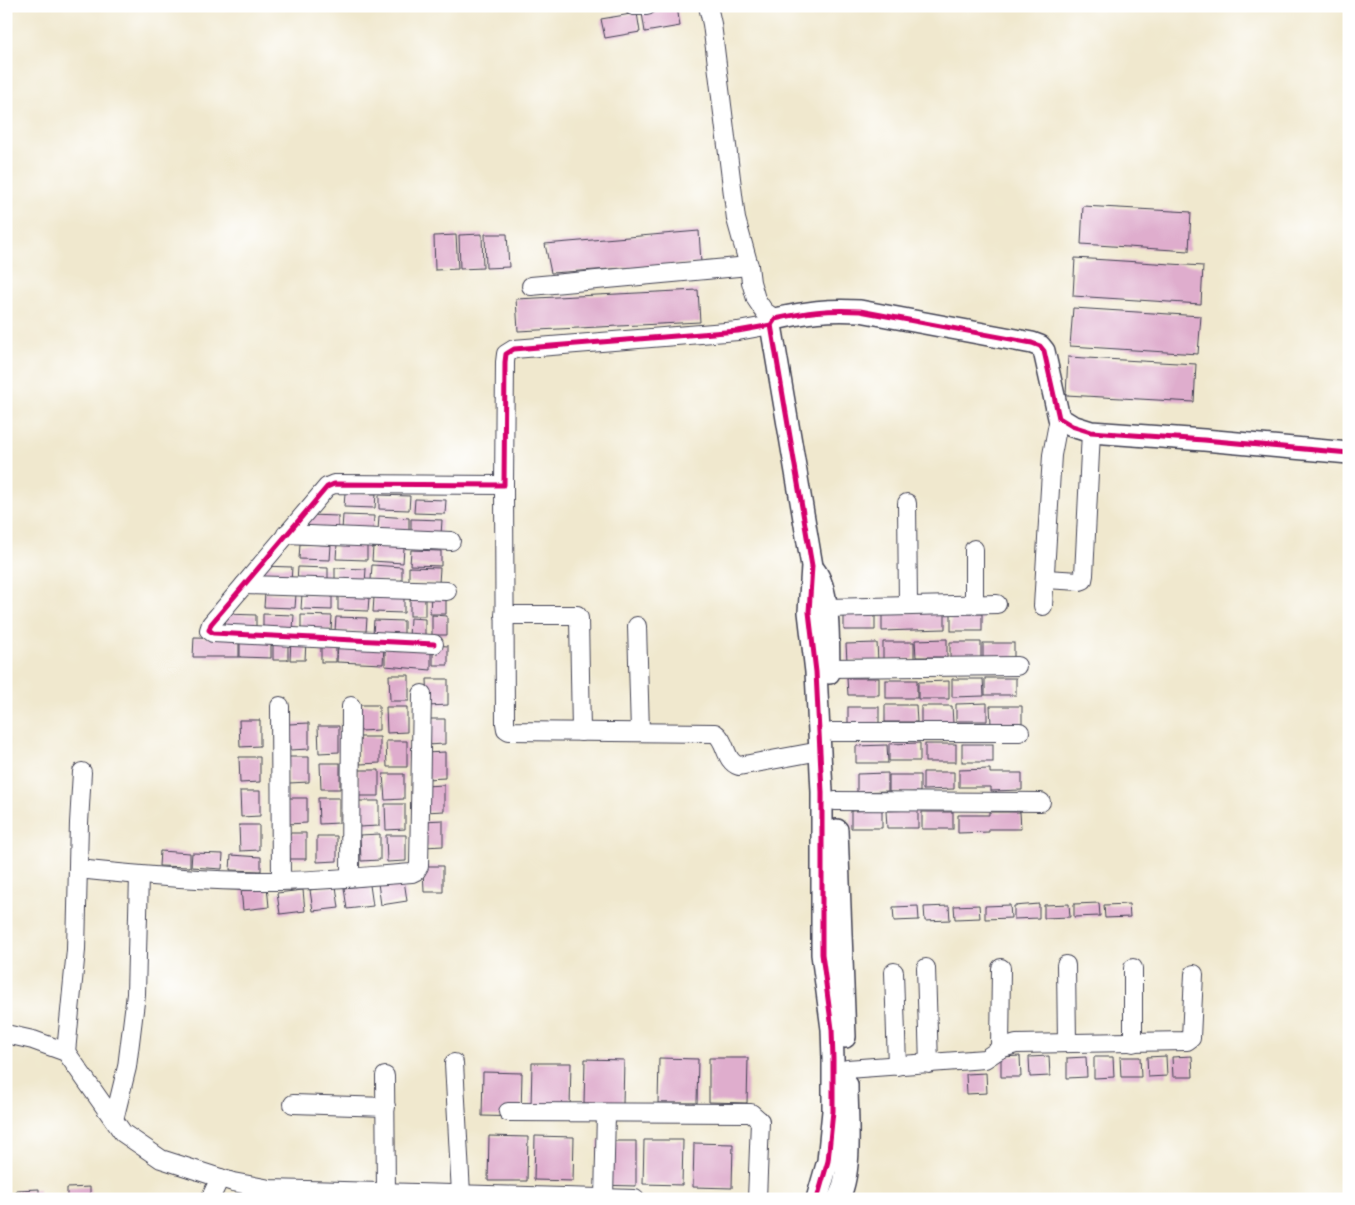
<svg xmlns="http://www.w3.org/2000/svg" width="1355" height="1205" viewBox="0 0 1355 1205" font-family="'Architects Daughter',sans-serif">
	<rect width="100%" height="100%" fill="#fff"/>
	<filter id="ink" filterUnits="userSpaceOnUse"><feTurbulence type="fractalNoise" baseFrequency=".02" numOctaves="2"/><feDisplacementMap in="SourceGraphic" scale="10" xChannelSelector="R" yChannelSelector="G"/><feConvolveMatrix kernelMatrix="1 2 1 2 8 2 1 2 1" color-interpolation-filters="sRGB"/></filter>
	<filter id="wash" filterUnits="userSpaceOnUse"><feTurbulence type="fractalNoise" baseFrequency=".0096" numOctaves="4" result="noise"/><feDisplacementMap in="SourceGraphic" scale="20" xChannelSelector="R" yChannelSelector="G"/><feGaussianBlur stdDeviation="1.12" result="paint"/><feColorMatrix in="noise" values="0 0 0 0 0 0 0 0 0 0 0 0 0 0 0 0 0 1.4 0 .05"/><feComposite in="paint" operator="in"/></filter>
	<g filter="url(#wash)">
		<rect width="100%" height="100%" fill="#f0e8ce"/>
		<g id="blocks">
			<!-- building -->
			<g fill="#dfadcd">
				<polygon points="677,7 680,26 645,32 642,13"/>
				<polygon points="637,13 640,32 605,38 601,19"/>
				<polygon points="1083,206 1191,212 1189,251 1081,244"/>
				<polygon points="699,231 701,263 551,273 545,244"/>
				<polygon points="482,234 483,268 460,269 459,235"/>
				<polygon points="485,234 507,234 509,267 486,268"/>
				<polygon points="456,235 458,269 435,270 434,236"/>
				<polygon points="1075,258 1203,266 1201,304 1073,296"/>
				<polygon points="698,290 700,322 518,331 516,299"/>
				<polygon points="1073,308 1201,316 1198,354 1070,346"/>
				<polygon points="1068,357 1196,364 1194,402 1066,395"/>
				<polygon points="345,493 376,494 375,508 344,507"/>
				<polygon points="379,495 410,496 409,510 379,509"/>
				<polygon points="415,499 446,500 445,514 414,513"/>
				<polygon points="308,515 338,516 338,531 307,529"/>
				<polygon points="343,515 374,516 373,531 342,530"/>
				<polygon points="379,516 409,518 409,532 378,531"/>
				<polygon points="411,519 442,520 441,535 411,533"/>
				<polygon points="300,544 331,545 330,560 299,559"/>
				<polygon points="337,544 367,546 367,560 336,559"/>
				<polygon points="373,547 404,548 403,563 372,561"/>
				<polygon points="411,550 441,551 441,566 410,565"/>
				<polygon points="372,565 402,567 402,581 371,580"/>
				<polygon points="261,566 292,567 291,582 261,580"/>
				<polygon points="298,567 328,568 328,583 297,582"/>
				<polygon points="409,567 440,568 439,583 409,582"/>
				<polygon points="335,568 366,569 365,583 335,582"/>
				<polygon points="265,593 296,594 295,608 264,607"/>
				<polygon points="302,594 332,596 332,610 301,609"/>
				<polygon points="431,594 446,594 446,614 430,614"/>
				<polygon points="338,596 369,597 368,611 338,610"/>
				<rect x="410" y="596" width="15" height="20"/>
				<polygon points="374,597 404,598 404,613 373,612"/>
				<polygon points="945,611 945,629 882,631 882,613"/>
				<polygon points="875,612 875,630 844,630 844,613"/>
				<polygon points="226,614 256,615 256,629 225,628"/>
				<polygon points="263,614 294,615 293,629 263,628"/>
				<rect x="951" y="614" width="31" height="17"/>
				<polygon points="301,615 332,616 331,630 301,629"/>
				<polygon points="432,615 447,616 447,635 432,635"/>
				<polygon points="336,617 367,618 366,632 335,631"/>
				<polygon points="410,618 425,619 425,638 409,638"/>
				<polygon points="374,620 404,621 404,636 373,634"/>
				<polygon points="194,637 239,638 239,657 193,657"/>
				<polygon points="240,638 271,638 271,658 240,657"/>
				<polygon points="947,639 947,657 916,657 915,640"/>
				<polygon points="273,640 288,641 288,660 273,660"/>
				<polygon points="291,640 306,641 305,660 290,660"/>
				<polygon points="883,642 914,642 914,659 883,660"/>
				<polygon points="950,642 981,642 981,659 950,660"/>
				<rect x="321" y="643" width="15" height="19"/>
				<polygon points="338,643 384,645 383,664 337,662"/>
				<polygon points="877,643 878,661 847,661 846,644"/>
				<rect x="983" y="643" width="31" height="17"/>
				<polygon points="433,645 448,646 448,665 433,665"/>
				<polygon points="385,647 431,650 431,670 385,666"/>
				<polygon points="389,675 409,675 409,701 390,701"/>
				<polygon points="847,678 879,678 879,695 848,695"/>
				<rect x="985" y="678" width="31" height="17"/>
				<polygon points="427,679 448,679 448,705 428,706"/>
				<polygon points="952,679 983,679 984,696 952,697"/>
				<rect x="886" y="680" width="31" height="18"/>
				<polygon points="949,681 949,699 918,699 918,682"/>
				<polygon points="987,703 987,721 956,721 956,704"/>
				<polygon points="359,705 379,705 379,730 360,731"/>
				<polygon points="885,705 916,705 917,722 885,722"/>
				<polygon points="921,706 952,706 953,723 921,724"/>
				<polygon points="990,706 1022,706 1022,723 991,724"/>
				<polygon points="386,707 407,707 407,732 387,733"/>
				<rect x="848" y="707" width="31" height="17"/>
				<polygon points="425,719 445,719 445,744 426,745"/>
				<polygon points="239,720 260,720 260,746 240,747"/>
				<polygon points="309,723 309,749 290,750 289,724"/>
				<polygon points="318,726 339,726 339,752 319,753"/>
				<polygon points="359,737 380,737 380,763 360,764"/>
				<polygon points="386,741 407,741 407,767 387,767"/>
				<polygon points="920,743 920,761 889,761 889,744"/>
				<rect x="925" y="744" width="31" height="18"/>
				<rect x="962" y="744" width="31" height="18"/>
				<polygon points="887,745 888,763 856,763 856,746"/>
				<polygon points="445,752 445,778 426,779 425,753"/>
				<polygon points="239,757 260,757 260,782 240,783"/>
				<polygon points="288,757 309,757 309,782 289,783"/>
				<polygon points="320,763 340,763 340,789 321,789"/>
				<polygon points="990,769 990,773 1022,773 1022,790 991,791 991,787 959,787 959,770"/>
				<polygon points="358,770 379,770 379,796 359,796"/>
				<polygon points="923,772 954,772 954,789 923,790"/>
				<polygon points="888,773 888,791 857,792 857,774"/>
				<polygon points="383,774 404,774 404,799 385,800"/>
				<polygon points="889,775 920,775 920,792 889,793"/>
				<polygon points="444,785 444,811 425,812 424,786"/>
				<polygon points="240,791 260,791 260,816 241,817"/>
				<polygon points="287,798 307,798 307,823 287,824"/>
				<polygon points="318,798 339,798 339,823 319,824"/>
				<polygon points="358,801 379,801 379,826 359,827"/>
				<polygon points="385,804 405,804 405,829 386,830"/>
				<polygon points="882,810 882,828 851,828 851,811"/>
				<polygon points="918,810 918,828 887,828 886,811"/>
				<rect x="922" y="812" width="31" height="17"/>
				<polygon points="989,812 1020,812 1021,829 989,829 989,832 958,833 958,815 989,815"/>
				<polygon points="443,820 443,846 424,847 423,821"/>
				<polygon points="239,825 259,825 259,850 240,851"/>
				<polygon points="286,833 306,833 306,859 287,859"/>
				<polygon points="380,834 380,860 361,861 360,835"/>
				<polygon points="386,835 406,835 406,861 387,862"/>
				<polygon points="317,836 337,836 337,861 317,862"/>
				<polygon points="160,851 190,853 190,867 159,866"/>
				<polygon points="192,853 223,854 222,869 191,867"/>
				<polygon points="231,855 261,857 261,871 230,870"/>
				<polygon points="423,866 443,866 443,892 424,892"/>
				<polygon points="404,880 407,901 381,905 378,883"/>
				<polygon points="370,885 373,906 347,909 344,888"/>
				<polygon points="267,886 269,907 243,910 241,889"/>
				<polygon points="336,886 339,908 313,911 310,890"/>
				<polygon points="303,890 305,911 280,914 277,893"/>
				<polygon points="1099,903 1100,916 1074,917 1074,904"/>
				<polygon points="1039,904 1039,918 1014,919 1014,906"/>
				<polygon points="1069,904 1070,917 1044,918 1044,905"/>
				<polygon points="1129,904 1130,917 1105,918 1104,905"/>
				<polygon points="979,905 980,918 955,919 954,906"/>
				<polygon points="1010,905 1011,918 985,919 985,906"/>
				<polygon points="918,906 919,920 894,921 893,907"/>
				<polygon points="949,906 950,920 925,921 924,907"/>
				<polygon points="1020,1056 1021,1077 1001,1077 1001,1057"/>
				<polygon points="1049,1056 1050,1076 1030,1077 1029,1057"/>
				<polygon points="1166,1056 1167,1076 1148,1077 1147,1057"/>
				<polygon points="1192,1056 1193,1077 1173,1077 1172,1057"/>
				<polygon points="1086,1057 1087,1077 1067,1078 1067,1058"/>
				<polygon points="1094,1057 1113,1057 1114,1077 1094,1078"/>
				<polygon points="1120,1057 1140,1057 1141,1077 1121,1077"/>
				<polygon points="659,1058 698,1059 697,1103 658,1103"/>
				<polygon points="709,1058 748,1058 747,1103 709,1102"/>
				<polygon points="585,1059 624,1060 623,1104 584,1103"/>
				<polygon points="532,1063 571,1063 570,1108 531,1107"/>
				<polygon points="483,1072 522,1073 521,1117 482,1116"/>
				<polygon points="986,1073 987,1093 967,1094 966,1074"/>
				<polygon points="489,1136 528,1137 527,1181 488,1181"/>
				<polygon points="535,1136 574,1137 573,1181 534,1180"/>
				<polygon points="644,1140 683,1140 682,1185 643,1184"/>
				<polygon points="598,1141 636,1141 636,1186 597,1185"/>
				<polygon points="694,1143 733,1144 732,1188 693,1187"/>
				<polygon points="90,1187 90,1199 67,1199 67,1188"/>
				<polygon points="39,1189 39,1199 16,1199 16,1190"/>
			</g>
		</g>
	</g>
	<g filter="url(#ink)">
		<use href="#blocks" fill-opacity="0" stroke="#414051" stroke-width="1"/>
		<g fill="none" stroke-linecap="round" stroke-linejoin="round">
			<defs>
				<g id="minor">
					<polyline points="633,6 647,6"/>
					<polyline points="708,6 712,24 736,219 749,266 751,282 756,299 764,311 775,319"/>
					<polyline points="531,286 749,266"/>
					<path d="M504 485 505 723 506 729 509 731 715 733C727 741 724 761 739 766L820 751"/>
					<polyline points="907,503 908,605"/>
					<polyline points="286,534 451,541"/>
					<polyline points="1045,579 1080,581 1083,580 1084,575 1091,432"/>
					<polyline points="244,585 447,591"/>
					<polyline points="974,604 974,549"/>
					<polyline points="1043,606 1052,455 1059,418"/>
					<polyline points="826,608 997,604"/>
					<polyline points="504,615 577,615 579,618 581,732"/>
					<polyline points="637,626 640,732"/>
					<polyline points="434,644 213,633 209,630 211,624 327,487 334,484 504,485 505,362 506,354 514,349 738,331 771,325"/>
					<polyline points="829,668 1017,666"/>
					<polyline points="280,706 281,881"/>
					<polyline points="832,732 1020,732"/>
					<polyline points="835,801 1041,802"/>
					<path d="M78 869C144 876 212 882 279 881 323 881 368 876 412 873L416 871 419 866 422 694"/>
					<polyline points="350,877 351,706"/>
					<polyline points="1066,965 1067,1043"/>
					<polyline points="926,968 929,1064"/>
					<polyline points="1133,968 1133,1043"/>
					<polyline points="894,972 897,1066"/>
					<polyline points="6,1034 33,1040 66,1052 123,1133 161,1159 233,1182 270,1189 635,1199"/>
					<polyline points="1000,1049 1001,968"/>
					<polyline points="66,1052 76,950 79,823 82,772"/>
					<polyline points="454,1063 461,1194"/>
					<polyline points="847,1069 985,1059 1000,1049 1016,1044 1187,1041 1191,1038 1194,974"/>
					<polyline points="385,1076 386,1192"/>
					<polyline points="293,1104 386,1107"/>
					<polyline points="508,1112 751,1113 760,1121 757,1199"/>
					<polyline points="114,1120 127,1067 136,994 139,875"/>
					<polyline points="604,1198 606,1113"/>
					<polyline points="210,1199 220,1178"/>
				</g>
				<g id="tertiary">
					<path d="M815 571C831 592 828 645 829 673"/>
					<polyline points="837,830 845,1037"/>
					<path d="M817 1199 828 1161 833 1111V1059L832 1029 822 954V792L816 672 809 612 812 566 771 325 775 319C807 312 827 309 860 311L1032 343 1040 346 1044 351 1059 418 1072 426 1091 432 1204 440 1349 453"/>
					<path d="M838 1199C853 1173 847 1116 847 1085"/>
				</g>
			</defs>
			<!-- minor casing -->
			<use href="#minor" stroke="#414051" stroke-width="20"/>
			<!-- tertiary casing -->
			<use href="#tertiary" stroke="#414051" stroke-width="24"/>
			<!-- minor -->
			<use href="#minor" stroke="#fff" stroke-width="18"/>
			<!-- tertiary -->
			<use href="#tertiary" stroke="#fff" stroke-width="21"/>
			<defs>
				<g id="cycleway">
					<polyline points="771,325 812,566 809,612 816,672 822,792 822,954 832,1029 833,1059 833,1111 828,1161 817,1199"/>
					<path d="M434 644 213 633 209 630 211 624 327 487 334 484 504 485 505 362 506 354 514 349 738 331 771 325 775 319C807 312 827 309 860 311L1032 343 1040 346 1044 351 1059 418 1072 426 1091 432 1204 440 1349 453"/>
				</g>
			</defs>
			<!-- cycleway casing -->
			<use href="#cycleway" stroke="#fff" stroke-width="8"/>
			<!-- cycleway -->
			<use href="#cycleway" stroke="#d6006c" stroke-width="5"/>
		</g>
	</g>
	<!-- margin -->
	<rect width="1355" height="1205" fill="none" stroke="#fff" stroke-width="25"/>
</svg>
